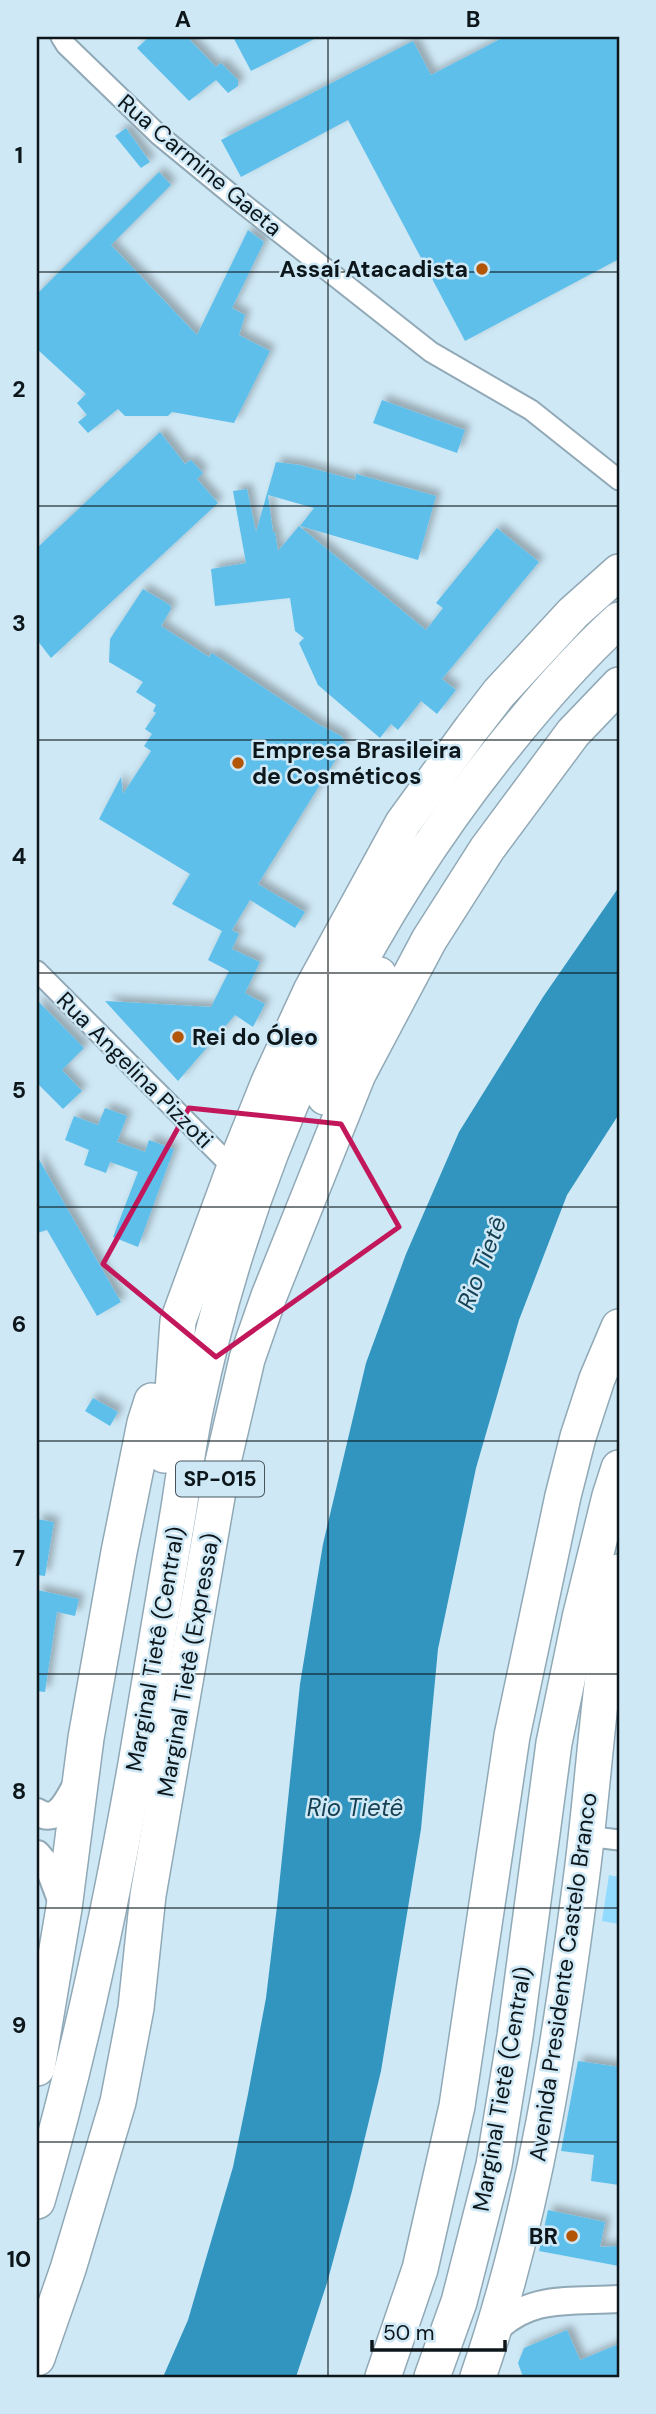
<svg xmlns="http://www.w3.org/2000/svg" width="656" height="2414" viewBox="0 0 656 2414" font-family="'DM Sans',sans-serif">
	<defs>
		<filter id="shadow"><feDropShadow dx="5.5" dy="-5.5" stdDeviation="3.5" flood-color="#0004"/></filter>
	</defs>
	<rect width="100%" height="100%" fill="#cee8f5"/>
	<!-- green -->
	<polygon fill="#92dafe" points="609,1875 619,1877 619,1924 602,1921"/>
	<!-- water -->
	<polygon fill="#3195c0" points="619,887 619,1114 567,1195 519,1320 476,1468 438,1649 421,1829 381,2071 352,2191 327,2283 296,2377 163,2377 188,2320 202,2272 233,2167 248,2094 266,1998 277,1906 300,1684 323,1544 366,1363 406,1254 459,1132 543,997"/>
	<!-- building -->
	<g fill="#5fbfeb" filter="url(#shadow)">
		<polygon points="149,37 187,37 216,67 221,63 238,80 238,86 228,93 216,80 189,101 137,48"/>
		<polygon points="233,37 318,37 251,71"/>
		<polygon points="504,37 619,37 619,259 465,341 348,120 241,177 221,140 413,41 431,75"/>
		<polygon points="126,128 150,162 141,168 115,136"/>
		<polygon points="159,172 171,185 111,245 197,335 248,230 264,242 232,308 245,315 239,335 270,351 234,423 172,412 168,416 125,416 118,409 88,433 78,422 87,415 77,403 86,394 37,349 37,294"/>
		<polygon points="382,400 465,430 457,453 373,423"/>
		<polygon points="160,432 185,464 191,460 203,473 197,479 218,503 51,658 37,640 37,548"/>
		<polygon points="276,462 300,465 355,480 356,474 436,496 418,560 300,526 314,508 268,495 273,532 275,532 278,551 299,526 426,630 443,608 436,603 497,528 539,562 442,679 456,690 437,714 421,701 398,730 391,724 380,738 318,685 299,643 304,638 295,631 290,598 215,606 211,569 246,563 233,491 247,489 256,532"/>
		<polygon points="143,589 170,605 171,609 161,626 209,657 212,653 318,724 341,736 346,743 258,884 305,912 295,928 250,900 232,930 239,934 232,949 260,962 245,993 265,1004 253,1027 235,1015 178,1081 105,1001 211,1007 229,971 208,960 222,931 172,904 190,874 99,819 121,777 123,794 151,751 144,746 152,734 145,729 156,713 153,711 156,705 136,692 143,682 109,662 110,639"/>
		<polygon points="37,1000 84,1048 62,1070 82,1091 63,1109 37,1083"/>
		<polygon points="105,1108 127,1116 117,1142 145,1152 149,1140 174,1149 138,1247 113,1237 138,1172 110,1162 106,1173 84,1165 89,1150 65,1140 74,1116 98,1125"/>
		<polygon points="37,1156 121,1302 97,1316 47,1230 37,1233"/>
		<polygon points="93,1398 118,1412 110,1426 85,1411"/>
		<polygon points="37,1519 54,1522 45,1576 37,1575"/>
		<polygon points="37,1590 79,1599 75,1616 57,1612 45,1692 37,1691"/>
		<polygon points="578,2061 619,2067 619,2185 591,2181 594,2155 561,2151"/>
		<polygon points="548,2210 605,2222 600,2247 619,2246 619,2266 539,2251"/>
		<polygon points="567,2330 580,2360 619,2344 619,2377 523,2377 518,2363 524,2348"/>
	</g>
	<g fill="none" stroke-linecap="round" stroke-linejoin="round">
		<defs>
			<g id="street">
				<polyline points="61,37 66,45 159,135 232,195 431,352 531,410 619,480"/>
				<polyline points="37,971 234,1169"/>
				<polyline points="586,1836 619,1840"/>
			</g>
			<g id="secondary">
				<path d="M37 1812C59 1826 69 1797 78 1782"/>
				<polyline points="37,1854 49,1868 63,1905"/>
				<path d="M493 2332C529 2294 571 2302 619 2299"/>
			</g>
			<g id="highway">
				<polyline points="325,1097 345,1043 379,975"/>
				<polyline points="164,1455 173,1391 178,1321 234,1169 269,1082 311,991 403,823 472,728 499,693 573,613 619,572"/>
				<polyline points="37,2068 64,1908 86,1738 119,1552 145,1423 152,1401"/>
				<path d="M37 2201C79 2058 110 1911 136 1764 151 1679 164 1593 179 1508 184 1474 189 1440 196 1406 246 1167 350 937 503 747 539 702 576 659 619 620"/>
				<polyline points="37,2358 68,2269 118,2102 136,2008 148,1895 223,1462 247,1359 269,1296 358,1074 429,940 487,849 573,733 619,685"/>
				<polyline points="383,2377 420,2269 457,2106 512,1736 563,1496 578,1437 597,1379 619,1327"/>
				<polyline points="432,2377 459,2302 494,2165 515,2036 554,1743 580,1618 610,1496 619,1468"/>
				<path d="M478 2377C535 2212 561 2038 583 1865 595 1767 600 1669 619 1572"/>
			</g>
		</defs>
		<!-- street casing -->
		<use href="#street" stroke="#91a9b6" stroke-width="23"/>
		<!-- secondary casing -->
		<use href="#secondary" stroke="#91a9b6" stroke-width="30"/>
		<!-- highway casing -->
		<use href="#highway" stroke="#91a9b6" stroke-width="38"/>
		<!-- street -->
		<use href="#street" stroke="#fff" stroke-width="19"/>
		<!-- secondary -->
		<use href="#secondary" stroke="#fff" stroke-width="26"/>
		<!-- highway -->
		<use href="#highway" stroke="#fff" stroke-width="35"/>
	</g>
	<!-- marked area -->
	<path fill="none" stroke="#c2185b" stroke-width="5" stroke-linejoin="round" d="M189 1108 341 1124 399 1227 216 1357 103 1264Z"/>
	<!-- grid -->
	<path fill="none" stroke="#0d171b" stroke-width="2" stroke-opacity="0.55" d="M328 37V2377M37 272H619M37 506H619M37 740H619M37 973H619M37 1207H619M37 1441H619M37 1674H619M37 1908H619M37 2142H619"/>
	<!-- markers -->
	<g fill="#b35506" stroke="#cee8f5" stroke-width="2.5">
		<circle cx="482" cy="269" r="7"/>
		<circle cx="238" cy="763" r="7"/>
		<circle cx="178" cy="1037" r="7"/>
		<circle cx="572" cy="2236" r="7"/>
	</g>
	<g text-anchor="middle" stroke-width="5" stroke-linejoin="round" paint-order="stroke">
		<!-- shield labels -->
		<rect fill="#cee8f5" stroke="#47565c" stroke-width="2" x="176" y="1461.5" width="88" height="35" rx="5"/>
		<g font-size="21" font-weight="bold" fill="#0d171b">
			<text x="220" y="1486">SP-015</text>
		</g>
		<!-- street labels -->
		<g font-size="23" fill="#0d171b" stroke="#cee8f5">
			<text transform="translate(200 165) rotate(40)" y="8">Rua Carmine Gaeta</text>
			<text transform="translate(135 1070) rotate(45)" y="8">Rua Angelina Pizzoti</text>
			<text transform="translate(155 1649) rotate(-80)" y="8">Marginal Tietê (Central)</text>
			<text transform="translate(188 1665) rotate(-80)" y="8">Marginal Tietê (Expressa)</text>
			<text transform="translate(563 1977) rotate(-82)" y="8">Avenida Presidente Castelo Branco</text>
			<text transform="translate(502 2089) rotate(-80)" y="8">Marginal Tietê (Central)</text>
		</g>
		<!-- poi labels -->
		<g font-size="23" font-weight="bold" fill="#0d171b" stroke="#cee8f5" text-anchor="end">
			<text x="468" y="277">Assaí Atacadista</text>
			<text x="252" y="758" text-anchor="start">Empresa Brasileira<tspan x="252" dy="26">de Cosméticos</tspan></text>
			<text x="192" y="1045" text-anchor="start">Rei do Óleo</text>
			<text x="558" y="2244">BR</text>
		</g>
		<!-- water labels -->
		<g font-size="24" font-style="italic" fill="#164053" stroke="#cee8f5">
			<text transform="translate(482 1263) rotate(-69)" y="8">Rio Tietê</text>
			<text x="355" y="1816">Rio Tietê</text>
		</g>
	</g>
	<!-- border -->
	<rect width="656" height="2414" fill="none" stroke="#cee8f5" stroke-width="77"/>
	<!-- scale -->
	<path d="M372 2340v10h133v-10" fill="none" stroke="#0d171b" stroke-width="3.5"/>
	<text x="383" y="2340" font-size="21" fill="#0d171b" stroke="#cee8f5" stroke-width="5" paint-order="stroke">50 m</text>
	<rect x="38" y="38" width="580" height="2338" fill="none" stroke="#0d171b" stroke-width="2.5"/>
	<g font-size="23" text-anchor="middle" font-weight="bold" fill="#0d171b">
		<text x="183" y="27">A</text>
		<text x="473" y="27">B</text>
		<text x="19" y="163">1</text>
		<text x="19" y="397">2</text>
		<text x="19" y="631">3</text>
		<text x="19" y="864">4</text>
		<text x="19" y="1098">5</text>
		<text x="19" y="1332">6</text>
		<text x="19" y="1566">7</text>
		<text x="19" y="1799">8</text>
		<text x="19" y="2033">9</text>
		<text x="19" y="2267">10</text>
	</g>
</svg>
